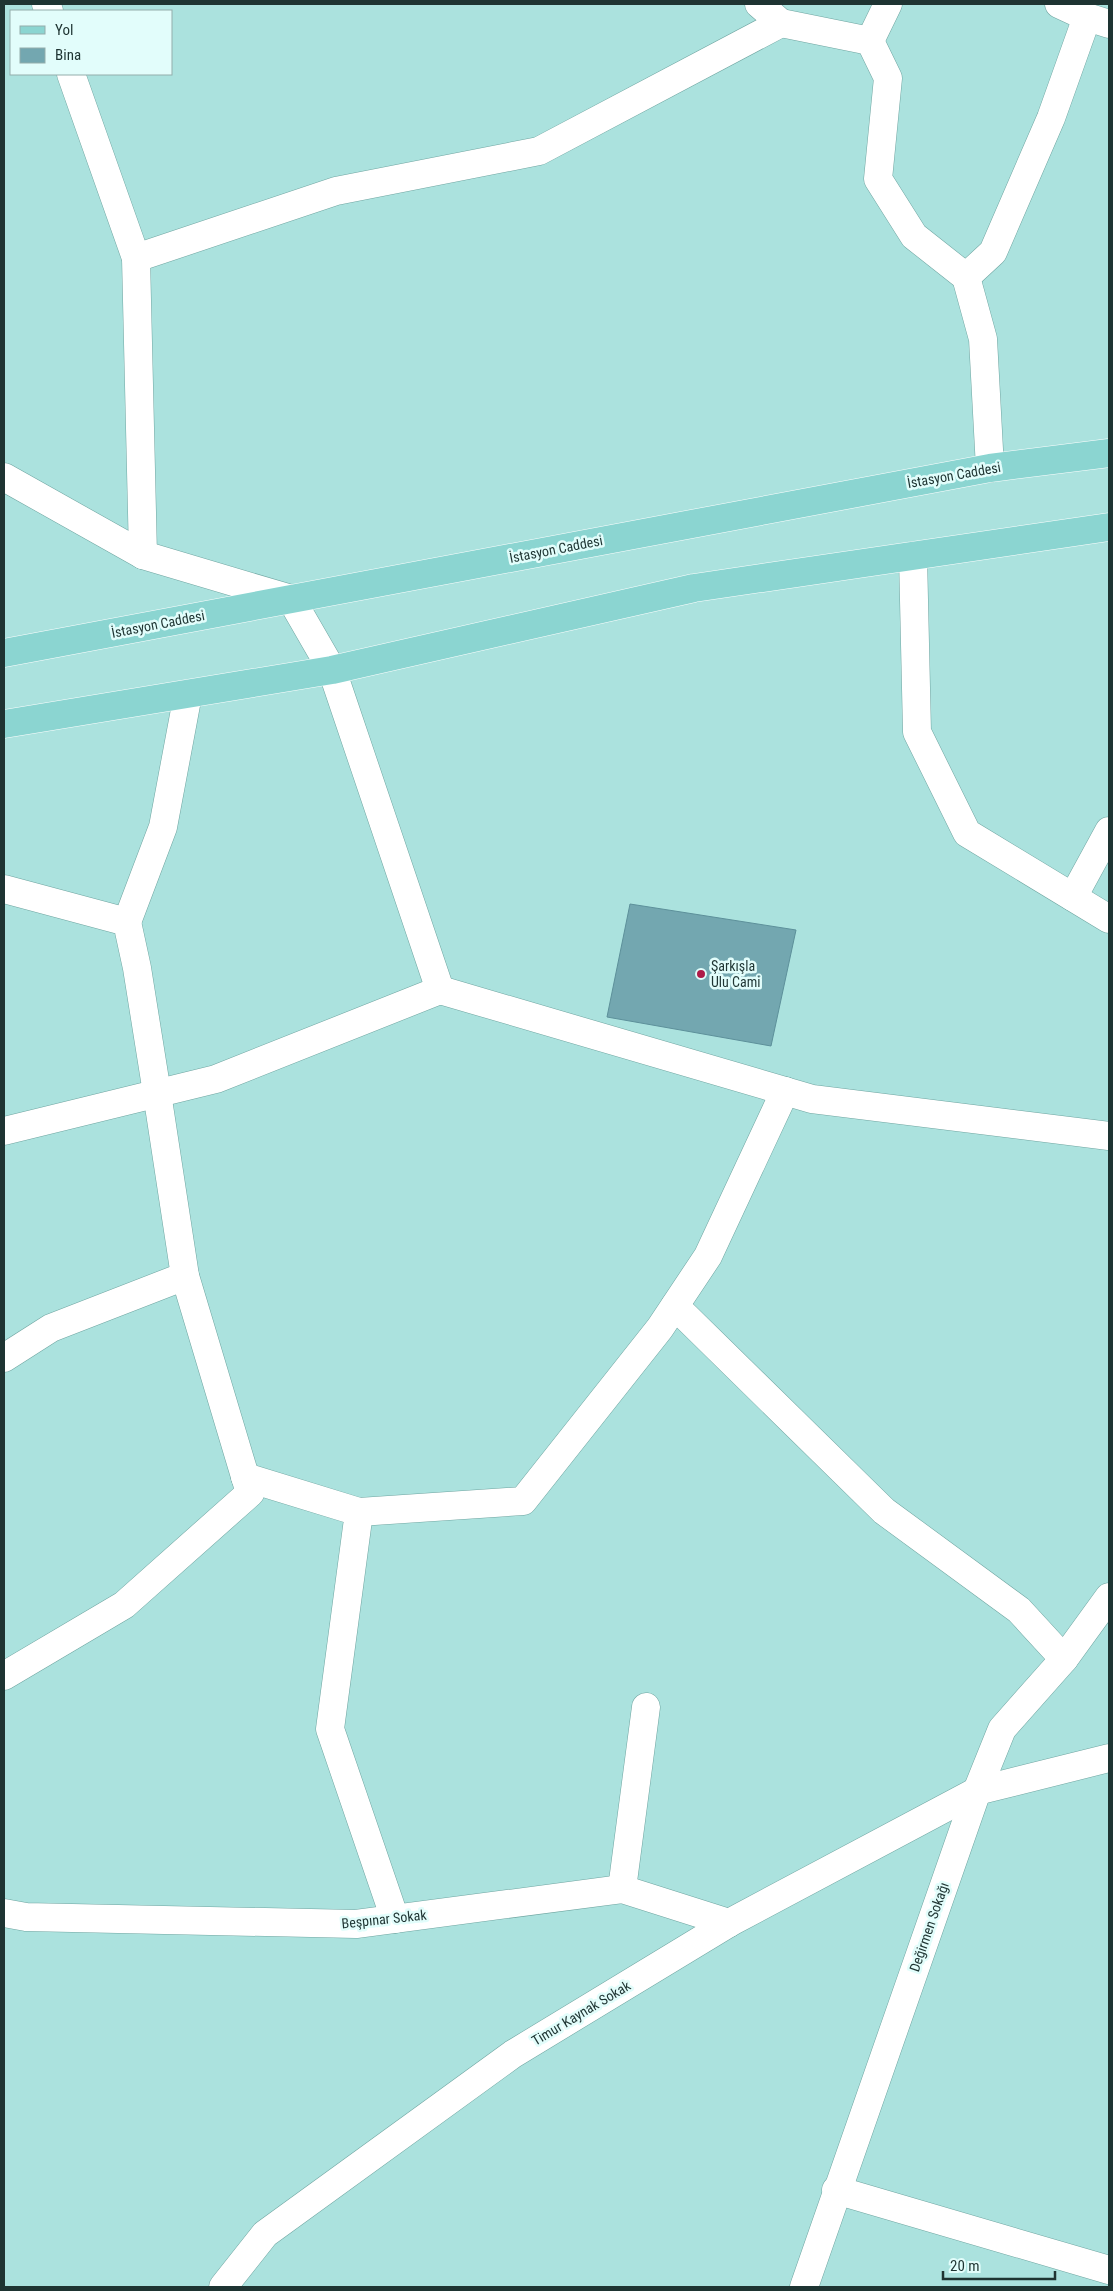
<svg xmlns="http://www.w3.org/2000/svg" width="1113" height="2291" viewBox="0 0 1113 2291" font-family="'Roboto Condensed',sans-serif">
	<rect width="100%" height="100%" fill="#abe2de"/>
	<!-- building -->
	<polygon fill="#73a7b0" stroke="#5d909a" points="630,904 796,930 771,1046 607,1017"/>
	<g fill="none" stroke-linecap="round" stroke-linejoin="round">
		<defs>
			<g id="minor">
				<polyline points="46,4 49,11"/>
				<polyline points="759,4 781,23 870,41 888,78 878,179 914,236 966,277 983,339 990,468"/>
				<polyline points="1059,4 1087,17 1109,24"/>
				<polyline points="870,41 888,4"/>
				<polyline points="71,74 136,258 143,555"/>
				<polyline points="136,258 336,191 539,151 781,23"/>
				<polyline points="966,277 993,252 1051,118 1087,17"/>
				<polyline points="4,477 143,555 291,599 332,670 440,990"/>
				<polyline points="913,556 917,732 967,833 1109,919"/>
				<polyline points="4,889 127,922 137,968 157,1093 185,1276 250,1493 124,1605 4,1676"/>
				<polyline points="1073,897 1109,831"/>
				<polyline points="127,922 163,827 188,694"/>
				<polyline points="4,1131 216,1079 440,990 812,1099 1109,1136"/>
				<polyline points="675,1306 884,1511 1019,1610 1064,1659"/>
				<polyline points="4,1358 51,1328 185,1276"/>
				<polyline points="245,1477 359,1512 330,1729 395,1919"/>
				<polyline points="359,1512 523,1501 660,1328 708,1256 785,1091"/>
				<polyline points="622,1889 646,1707"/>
				<polyline points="4,1913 26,1917 356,1924 622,1889 729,1923"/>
				<polyline points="836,2190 1109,2270"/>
				<polyline points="223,2287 265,2234 513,2054 729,1923 977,1791"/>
				<polyline points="804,2287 977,1791 1002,1729 1064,1659 1109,1597"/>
			</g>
			<polyline id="tertiary" points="977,1791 1109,1758"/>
			<g id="primary">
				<polyline points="4,653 990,468 1109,453"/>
				<polyline points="4,724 332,670 694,588 1109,527"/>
			</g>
		</defs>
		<!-- minor casing -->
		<use href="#minor" stroke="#6fa5a1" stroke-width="29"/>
		<!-- tertiary casing -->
		<use href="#tertiary" stroke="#6fa5a1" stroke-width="29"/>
		<!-- primary casing -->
		<use href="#primary" stroke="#fff" stroke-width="29"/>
		<!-- minor -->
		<use href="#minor" stroke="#fff" stroke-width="28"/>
		<!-- tertiary -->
		<use href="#tertiary" stroke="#fff" stroke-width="28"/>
		<!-- primary -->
		<use href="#primary" stroke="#8bd5d1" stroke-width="28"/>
	</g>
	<!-- markers -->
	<circle fill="#ae1b48" stroke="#e2fdfb" stroke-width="2" cx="701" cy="974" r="5"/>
	<g text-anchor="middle" stroke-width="5" stroke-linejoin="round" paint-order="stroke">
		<!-- street labels -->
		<g font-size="14" fill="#1e3432" stroke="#e2fdfb">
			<text transform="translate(954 475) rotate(-10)" y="5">İstasyon Caddesi</text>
			<text transform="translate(556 549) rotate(-11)" y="5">İstasyon Caddesi</text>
			<text transform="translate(158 624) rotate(-11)" y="5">İstasyon Caddesi</text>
			<text transform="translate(384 1919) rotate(-6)" y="5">Beşpınar Sokak</text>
			<text transform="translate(929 1927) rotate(-71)" y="5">Değirmen Sokağı</text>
			<text transform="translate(581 2013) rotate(-31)" y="5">Timur Kaynak Sokak</text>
		</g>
		<!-- poi labels -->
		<g font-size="14" fill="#1e3432" stroke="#e2fdfb" text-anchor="start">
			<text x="711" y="971">Şarkışla<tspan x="711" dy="16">Ulu Cami</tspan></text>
		</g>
	</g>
	<!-- border -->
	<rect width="1113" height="2291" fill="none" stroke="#1e3432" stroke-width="10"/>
	<!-- legend -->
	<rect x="10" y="10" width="162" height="65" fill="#e2fdfb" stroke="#94adab"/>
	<rect x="20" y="26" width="25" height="8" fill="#8bd5d1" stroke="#94adab"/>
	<text x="55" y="35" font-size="15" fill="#1e3432">Yol</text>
	<rect x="20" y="48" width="25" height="15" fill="#73a7b0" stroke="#94adab"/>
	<text x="55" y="60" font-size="15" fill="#1e3432">Bina</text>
	<!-- scale -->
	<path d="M943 2271v8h112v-8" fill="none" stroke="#1e3432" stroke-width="2.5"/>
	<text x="950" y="2271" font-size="15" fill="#1e3432" stroke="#e2fdfb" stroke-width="4" paint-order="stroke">20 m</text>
</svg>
